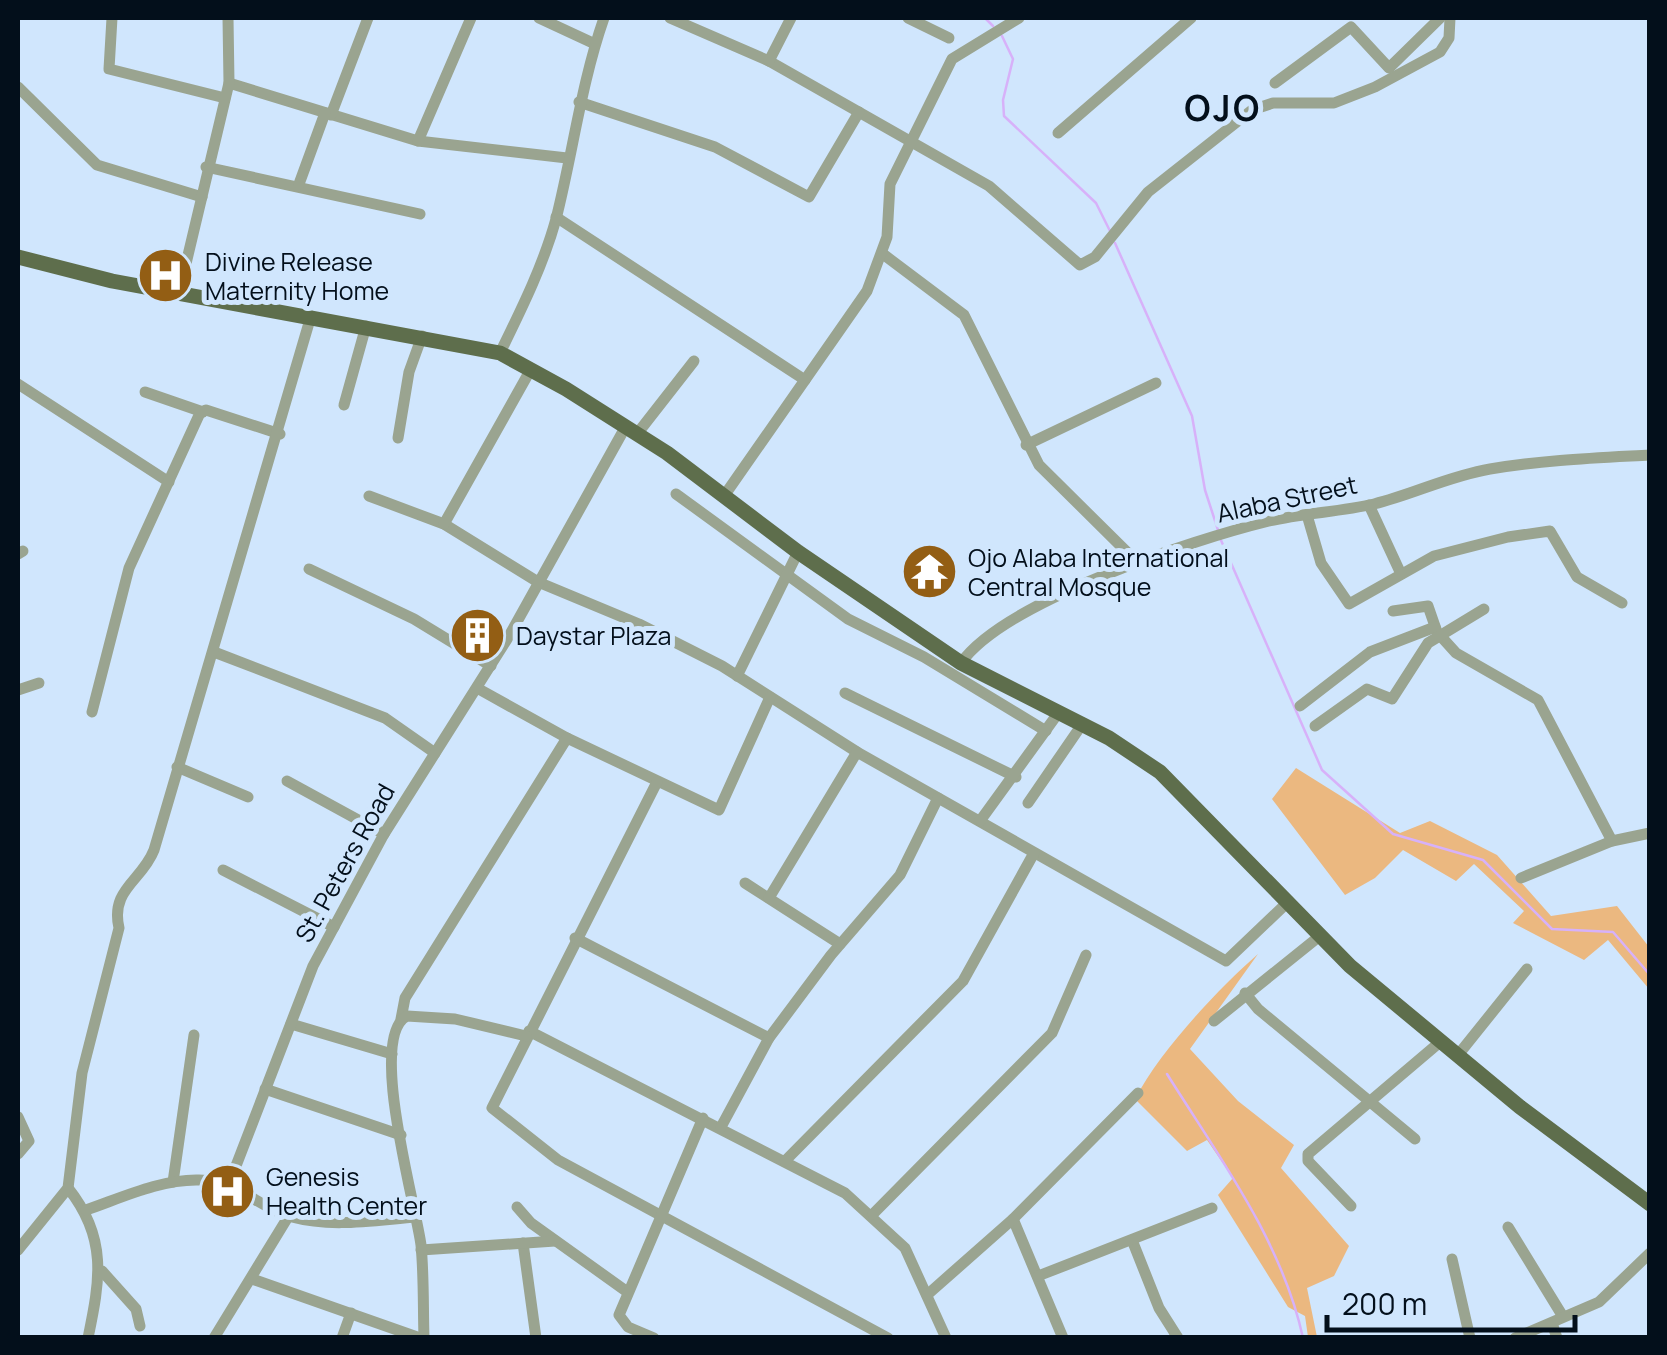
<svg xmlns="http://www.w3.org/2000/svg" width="1667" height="1355" viewBox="0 0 1667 1355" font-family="Manrope,sans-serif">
	<rect width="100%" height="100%" fill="#d0e6fd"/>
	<!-- green -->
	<g fill="#ebb880">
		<polygon points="1296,768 1400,833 1430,821 1497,855 1551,916 1617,906 1649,947 1649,989 1608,940 1584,960 1513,923 1524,911 1474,864 1456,881 1403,850 1375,878 1345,895 1272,799"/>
		<path d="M1258 954 1190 1049 1238 1101 1294 1145 1281 1168 1349 1246 1334 1276 1307 1288 1317 1337H1308L1305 1316 1288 1307 1218 1195 1233 1178 1207 1140 1187 1151 1135 1099C1160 1051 1217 990 1258 954Z"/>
	</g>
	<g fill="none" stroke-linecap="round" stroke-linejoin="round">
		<!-- stream -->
		<g stroke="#d7b1f9" stroke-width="2.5">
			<polyline points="985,18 993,26"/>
			<polyline points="1002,36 1013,59 1003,100 1004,116 1096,203 1110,231"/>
			<polyline points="1115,243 1192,416 1205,490 1218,530"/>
			<polyline points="1220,538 1322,770 1393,834 1483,860 1552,929 1613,932 1650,975"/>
			<path d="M1167 1074C1219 1157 1282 1241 1303 1338"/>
		</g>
		<!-- minor -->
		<g stroke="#9aa490" stroke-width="11">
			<polyline points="112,18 109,69 225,98"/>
			<polyline points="539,18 595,44"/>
			<polyline points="670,18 769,61 989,186 1080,265 1095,257 1148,192 1252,110 1273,103 1334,103 1375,87 1440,52 1449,38 1450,18"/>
			<polyline points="908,18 949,38"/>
			<polyline points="769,61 791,18"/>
			<polyline points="229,83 418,141 567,158"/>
			<polyline points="1275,83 1351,27 1389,68 1440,18"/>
			<polyline points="18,87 97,165 202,197"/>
			<polyline points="579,102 715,147 809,197 859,112"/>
			<polyline points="331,115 368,18"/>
			<polyline points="1058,133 1191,18"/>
			<polyline points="418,141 471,18"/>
			<polyline points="206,167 420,214"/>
			<polyline points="299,184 325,113"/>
			<polyline points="556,217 805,380"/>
			<polyline points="883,254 964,315 1039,465 1139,564"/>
			<polyline points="179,293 229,83 228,18"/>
			<path d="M500 353C521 310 543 266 556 219 573 152 581 84 604 18"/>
			<polyline points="18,384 169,482"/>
			<polyline points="145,392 203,412"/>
			<polyline points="344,405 366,326"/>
			<polyline points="637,434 694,361"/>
			<polyline points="398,438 409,372 422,336"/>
			<polyline points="1026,445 1156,383"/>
			<polyline points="676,494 848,619 924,657 1046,731"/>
			<polyline points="369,496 444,524 538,582 639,624 722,666 857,752 1226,961 1289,901"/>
			<polyline points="724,496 867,291 887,237 890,184 952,59 1019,18"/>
			<polyline points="1369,505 1401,574"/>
			<polyline points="1307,515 1321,563 1349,604 1434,556 1508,537 1550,531 1577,577 1622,603"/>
			<polyline points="444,524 531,369"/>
			<polyline points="18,554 23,551"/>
			<polyline points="309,569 414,619 491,666"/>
			<polyline points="1393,611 1428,606 1437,632 1456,653 1538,700 1612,841"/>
			<polyline points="214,652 385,718 435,753"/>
			<path d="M961 663C1005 601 1192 540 1269 521 1303 513 1339 512 1374 504 1414 494 1449 476 1490 469 1543 460 1596 458 1650 455"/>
			<polyline points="737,676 798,552"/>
			<polyline points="477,688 567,738 719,810 770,697"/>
			<polyline points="18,690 39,683"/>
			<polyline points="845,693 1016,777"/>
			<polyline points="1300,706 1370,652 1435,627"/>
			<polyline points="92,712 129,568 200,413 206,410 280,434"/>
			<polyline points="1315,726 1367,689 1392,699 1428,643 1484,609"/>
			<polyline points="177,767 248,797"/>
			<polyline points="287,781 384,834"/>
			<polyline points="657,782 492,1108 558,1160 888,1338"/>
			<polyline points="1028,803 1083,723"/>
			<polyline points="980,821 1059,712"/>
			<polyline points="223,870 334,927"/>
			<polyline points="1521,878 1612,841 1650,833"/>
			<polyline points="745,883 840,944"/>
			<polyline points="769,898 857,752"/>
			<polyline points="575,938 769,1038"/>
			<polyline points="1245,993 1258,1009 1415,1139"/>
			<polyline points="401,1019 405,998 567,738"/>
			<polyline points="1214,1021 1321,935"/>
			<polyline points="291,1024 392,1054"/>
			<polyline points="529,1031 845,1193 905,1248 946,1338"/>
			<polyline points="1458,1055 1527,969"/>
			<polyline points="265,1089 401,1135"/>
			<polyline points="18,1117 29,1141 18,1154"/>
			<polyline points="721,1127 769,1038 831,955 900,875 938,798"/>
			<polyline points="785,1161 963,981 1034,853"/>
			<polyline points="173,1182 194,1035"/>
			<polyline points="229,1184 313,966 384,834 509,636 626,426"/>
			<path d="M68 1188C108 1238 100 1280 88 1338"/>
			<polyline points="1351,1206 1308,1161 1308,1154 1440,1042"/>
			<polyline points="517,1207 531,1223 626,1291"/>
			<path d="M86 1210C121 1198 161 1179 199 1180 240 1181 258 1208 292 1217 332 1228 376 1220 417 1217"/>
			<polyline points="873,1214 1052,1033 1086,955"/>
			<polyline points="1013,1219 1063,1338"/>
			<polyline points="1508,1227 1562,1315"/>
			<polyline points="1132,1240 1159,1308 1178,1338"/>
			<polyline points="523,1243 536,1338"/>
			<path d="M18 1250 68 1188 82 1073 119 928C110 889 142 881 154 850L311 316"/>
			<polyline points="421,1250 555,1241"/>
			<polyline points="1452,1259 1470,1338"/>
			<polyline points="102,1271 136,1309 140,1326"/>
			<polyline points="1038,1276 1212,1208"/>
			<polyline points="252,1279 420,1338"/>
			<polyline points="927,1295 1013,1219 1138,1093"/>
			<polyline points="1552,1323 1557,1338"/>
			<polyline points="214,1338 288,1217"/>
			<polyline points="342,1338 351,1313"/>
			<path d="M424 1338C423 1307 424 1276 421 1245 416 1205 367 1037 407 1016L455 1019 526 1036"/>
			<polyline points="654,1338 628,1327 619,1315 703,1118"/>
			<polyline points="1515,1338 1599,1302 1650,1253"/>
		</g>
		<!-- major -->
		<polyline stroke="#5e6e4c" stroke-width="15" points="18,257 112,281 500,353 566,389 667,453 798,552 961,663 1109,738 1160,772 1350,966 1520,1107 1650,1204"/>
	</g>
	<!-- icons -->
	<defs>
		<symbol id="hospital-disc" viewBox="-11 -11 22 22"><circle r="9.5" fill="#935e14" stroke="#d0e6fd"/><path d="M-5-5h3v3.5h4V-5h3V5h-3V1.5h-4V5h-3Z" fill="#fff"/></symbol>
		<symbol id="temple-disc" viewBox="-11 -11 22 22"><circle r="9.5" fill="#935e14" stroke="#d0e6fd"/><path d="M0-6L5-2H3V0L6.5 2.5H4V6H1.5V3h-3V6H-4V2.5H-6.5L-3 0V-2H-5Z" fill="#fff"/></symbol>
		<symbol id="building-disc" viewBox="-11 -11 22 22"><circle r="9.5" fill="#935e14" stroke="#d0e6fd"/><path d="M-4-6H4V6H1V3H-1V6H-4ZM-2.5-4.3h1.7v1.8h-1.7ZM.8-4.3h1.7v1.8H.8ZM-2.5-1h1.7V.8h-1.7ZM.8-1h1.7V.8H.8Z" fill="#fff"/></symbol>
	</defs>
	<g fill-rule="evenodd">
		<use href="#hospital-disc" x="134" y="244" width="63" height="63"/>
		<use href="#temple-disc" x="898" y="540" width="63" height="63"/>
		<use href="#building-disc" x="446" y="604" width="63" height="63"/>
		<use href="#hospital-disc" x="196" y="1160" width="63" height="63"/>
	</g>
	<g text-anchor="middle" stroke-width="10" stroke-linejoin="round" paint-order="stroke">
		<!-- poi labels -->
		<g font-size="25" fill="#030f1b" stroke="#d0e6fd" text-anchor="start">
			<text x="205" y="271">Divine Release<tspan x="205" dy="29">Maternity Home</tspan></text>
			<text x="968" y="567">Ojo Alaba International<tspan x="968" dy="29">Central Mosque</tspan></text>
			<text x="516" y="645">Daystar Plaza</text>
			<text x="266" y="1186">Genesis<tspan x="266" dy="29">Health Center</tspan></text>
		</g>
		<!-- street labels -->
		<g font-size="25" fill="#030f1b" stroke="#d0e6fd">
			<text transform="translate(1287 499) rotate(-12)" y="9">Alaba Street</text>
			<text transform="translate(345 863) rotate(-61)" y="9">St. Peters Road</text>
		</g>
		<!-- district labels -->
		<g font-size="35" font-weight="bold" letter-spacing="2.5" fill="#030f1b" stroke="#d0e6fd">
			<text x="1223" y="121">OJO</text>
		</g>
	</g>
	<!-- border -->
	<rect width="1667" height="1355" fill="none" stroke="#030f1b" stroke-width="40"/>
	<!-- scale -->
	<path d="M1327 1315v15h248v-15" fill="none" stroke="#030f1b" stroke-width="5"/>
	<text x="1342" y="1315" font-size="30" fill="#030f1b" stroke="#d0e6fd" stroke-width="8" paint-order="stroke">200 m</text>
</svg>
